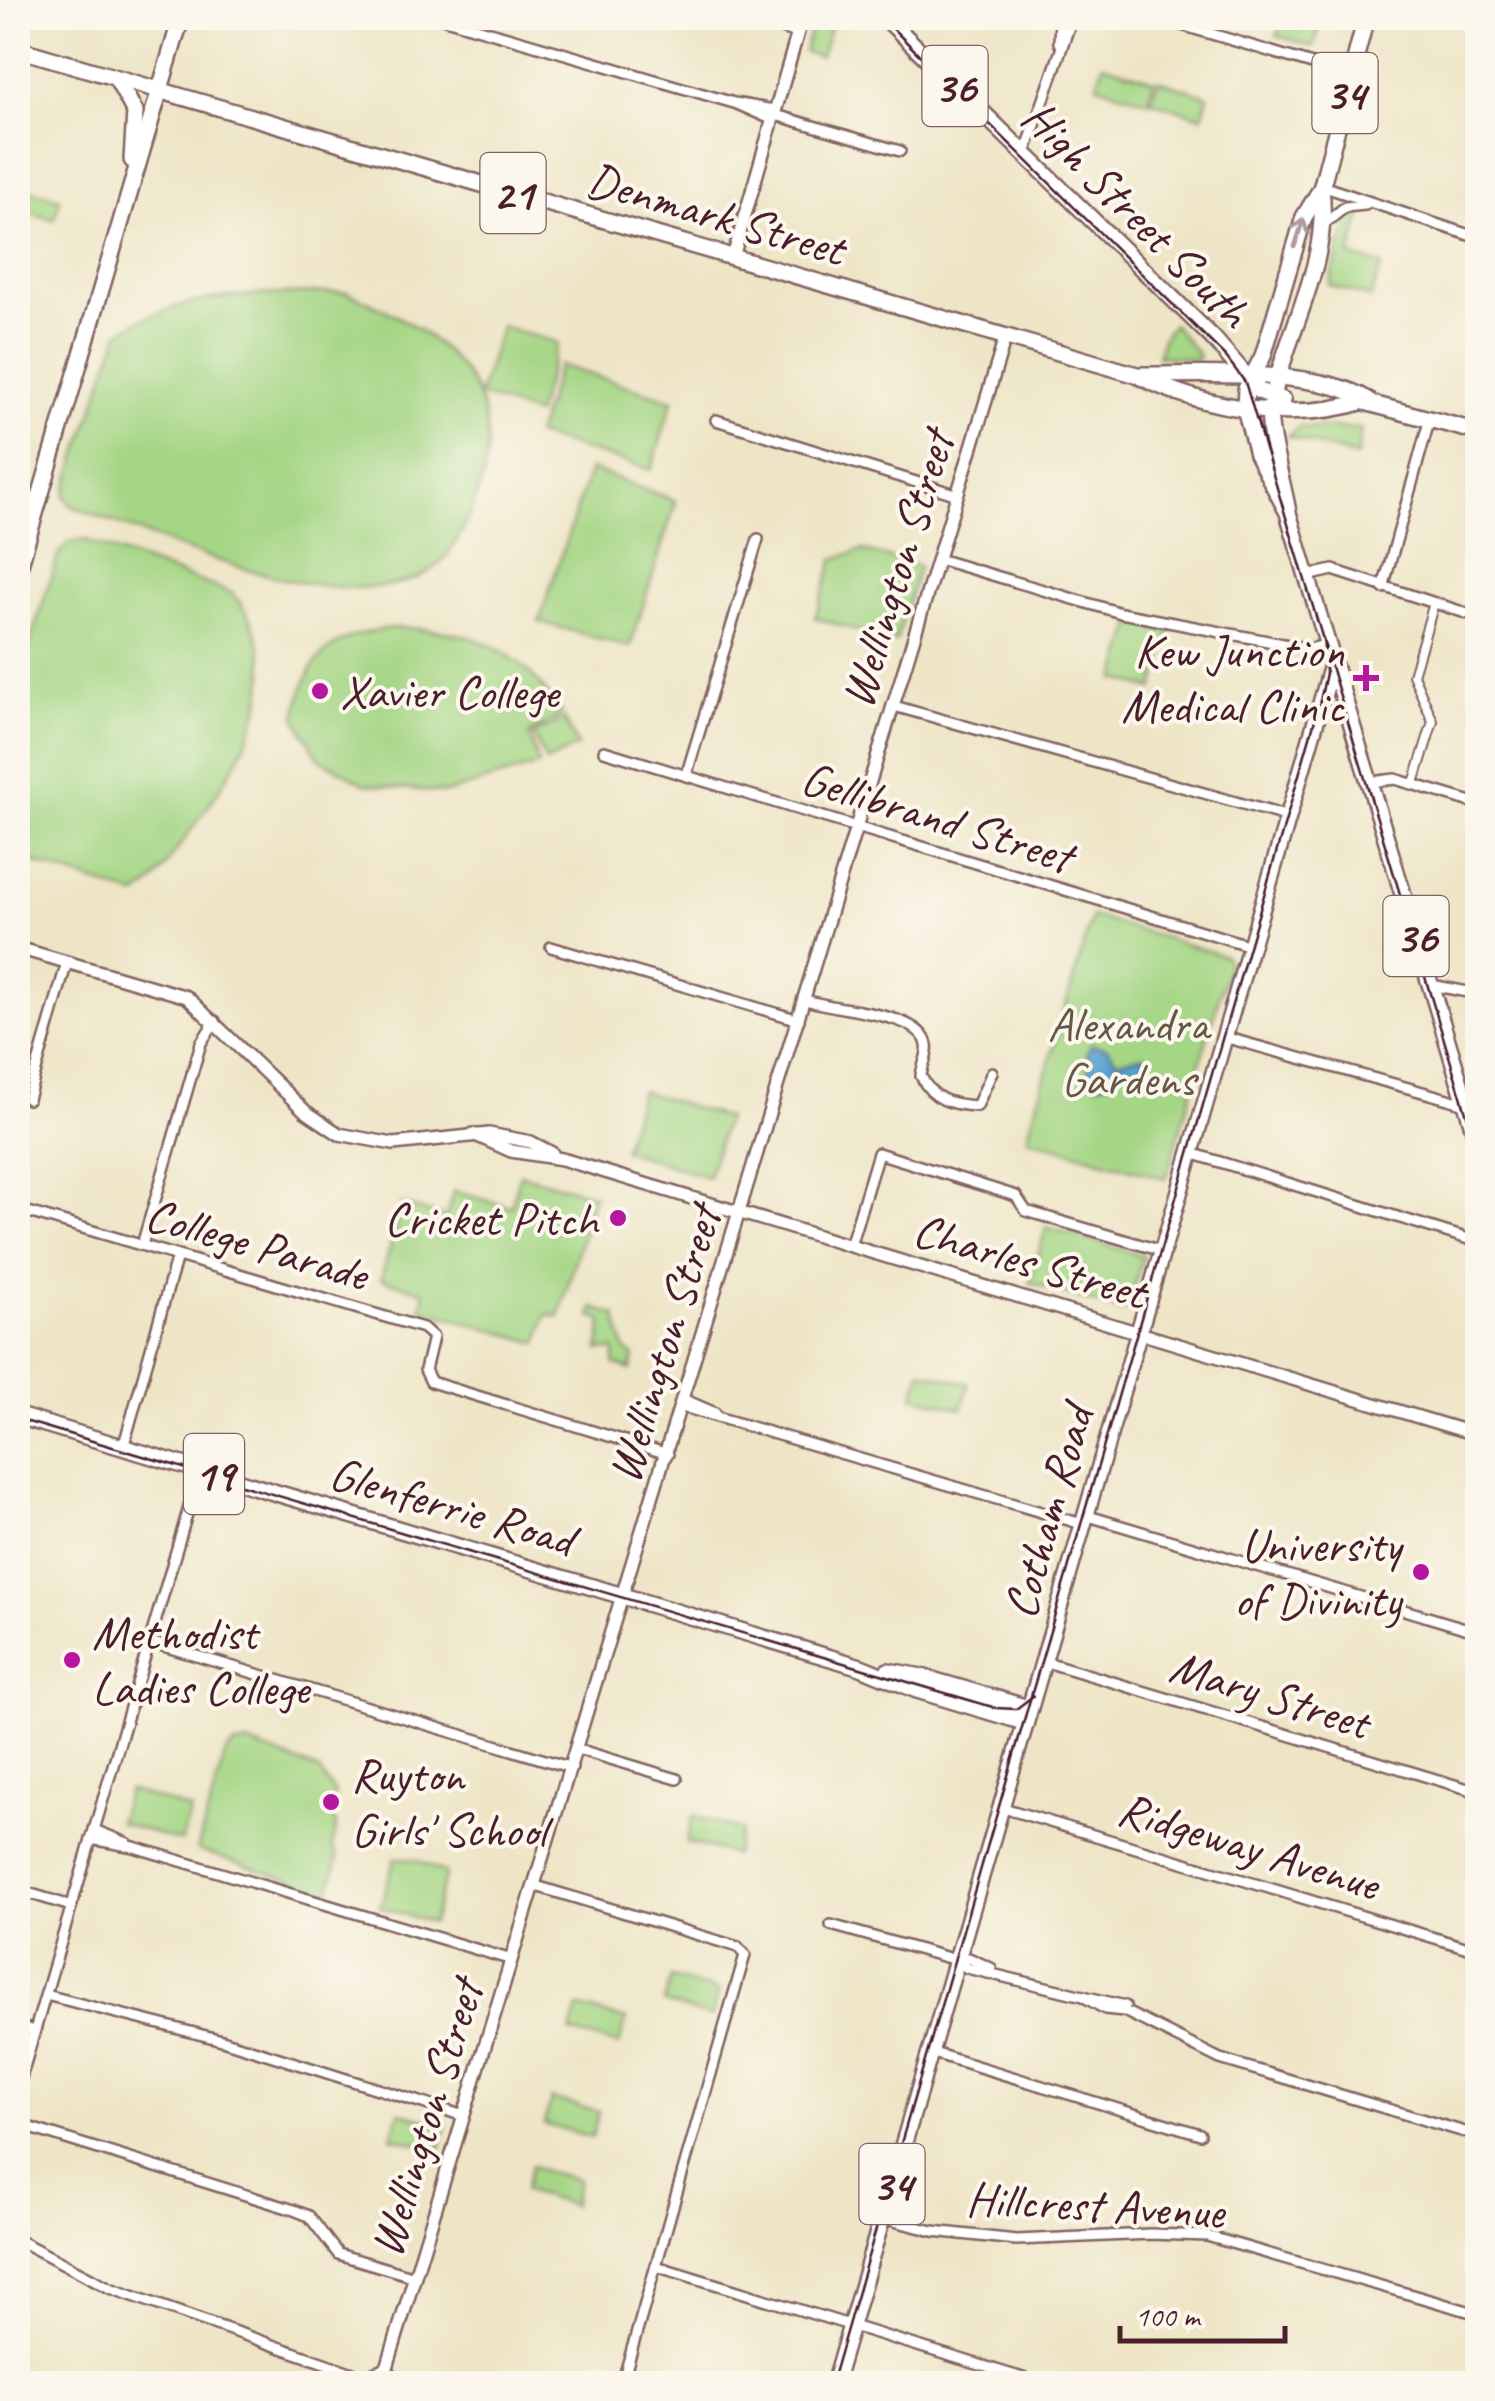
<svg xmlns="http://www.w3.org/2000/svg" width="1495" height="2401" viewBox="0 0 1495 2401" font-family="Caveat,sans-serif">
	<rect width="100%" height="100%" fill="#fbf7ec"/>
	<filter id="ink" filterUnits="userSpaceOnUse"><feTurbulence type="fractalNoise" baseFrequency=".01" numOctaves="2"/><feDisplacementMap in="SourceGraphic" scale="20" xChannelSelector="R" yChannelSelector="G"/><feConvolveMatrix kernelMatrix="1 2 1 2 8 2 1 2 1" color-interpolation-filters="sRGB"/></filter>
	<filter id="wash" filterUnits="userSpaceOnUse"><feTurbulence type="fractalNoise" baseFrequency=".0048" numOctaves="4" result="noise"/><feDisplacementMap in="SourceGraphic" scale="40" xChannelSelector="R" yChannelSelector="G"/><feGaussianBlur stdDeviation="2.25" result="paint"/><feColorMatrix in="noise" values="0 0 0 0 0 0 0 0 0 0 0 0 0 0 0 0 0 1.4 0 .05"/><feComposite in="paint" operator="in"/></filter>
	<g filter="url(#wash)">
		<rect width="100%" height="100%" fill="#eee5c6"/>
		<!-- green -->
		<g fill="#a5d685" stroke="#787a58" stroke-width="2.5">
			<polygon points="814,18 833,18 821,57 804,52"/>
			<polygon points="1282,19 1319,30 1314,47 1277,36"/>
			<polygon points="1103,64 1154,80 1148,101 1097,85"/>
			<polygon points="1158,80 1208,96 1202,117 1151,101"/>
			<polygon points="18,186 60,199 54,220 18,209"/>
			<polygon points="1355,214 1362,216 1350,256 1382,265 1371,298 1329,285 1350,216"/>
			<path d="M346 292C450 334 523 399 469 515 458 541 444 567 417 578 323 615 162 539 72 506L65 497 67 487 119 333C186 288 268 296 346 292Z"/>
			<polygon points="1173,324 1199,356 1197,359 1158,356 1162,338"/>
			<polygon points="501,326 558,343 536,415 479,395"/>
			<polygon points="559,365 673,400 651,470 536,435"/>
			<polygon points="1299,427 1361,429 1357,457 1287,436"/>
			<polygon points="590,469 676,501 630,647 539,622"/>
			<path d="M85 540 232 593C316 691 211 797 155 881L137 896 18 857V680L59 553 69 542Z"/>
			<polygon points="862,550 919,566 896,642 815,618 834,559"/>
			<polygon points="1133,622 1171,629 1154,689 1116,679"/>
			<path d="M392 628C472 628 518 645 562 714L529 734 539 765 446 793 365 784 319 758 296 718C306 656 331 635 392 628Z"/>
			<polygon points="564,719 578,746 546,762 533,734"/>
			<polygon points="1092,916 1225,956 1229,964 1166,1179 1027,1138"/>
			<polygon points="641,1091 726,1118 708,1177 623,1150"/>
			<polygon points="520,1174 594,1195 559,1317 547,1314 538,1343 421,1309 425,1292 381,1279 402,1205 446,1217 453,1191 511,1207"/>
			<polygon points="1046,1227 1143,1256 1129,1307 1122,1311 1030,1283"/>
			<polygon points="593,1308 616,1315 625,1350 634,1356 631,1370 614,1364 615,1350 599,1350 603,1320 591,1316"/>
			<polygon points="921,1371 969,1384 962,1409 914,1396"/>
			<polygon points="247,1743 318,1770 335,1793 329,1811 336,1824 332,1846 338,1857 329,1892 197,1850 225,1755 233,1746"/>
			<polygon points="128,1790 191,1810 181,1842 118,1822"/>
			<polygon points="693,1816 741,1830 734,1855 686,1842"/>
			<polygon points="395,1858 416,1860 446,1873 432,1923 380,1907"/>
			<polygon points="671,1978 719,1991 712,2017 664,2003"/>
			<polygon points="578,2007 626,2020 619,2045 571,2032"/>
			<polygon points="551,2099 599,2112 592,2137 544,2124"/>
			<polygon points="399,2112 447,2125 440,2150 392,2137"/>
			<polygon points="531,2166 578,2180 572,2205 524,2191"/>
		</g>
		<!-- water -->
		<polygon fill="#58a1cf" stroke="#51607d" stroke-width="2.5" points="1091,1044 1107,1048 1118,1061 1144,1055 1145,1077 1135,1080 1126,1071 1117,1070 1110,1082 1097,1085 1090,1081 1087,1053"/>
	</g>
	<g filter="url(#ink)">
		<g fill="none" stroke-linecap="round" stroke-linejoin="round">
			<defs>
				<polyline id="pedestrian" points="1414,783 1433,721 1413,675 1434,603"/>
				<g id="minor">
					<polyline points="442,18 734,103 774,110"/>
					<polyline points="750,18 797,33"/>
					<polyline points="1158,18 1349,75"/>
					<polyline points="1059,43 1060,18"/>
					<polyline points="737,104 771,119"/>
					<polyline points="772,114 900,151"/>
					<polyline points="1025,154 1072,18"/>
					<polyline points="1322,186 1478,238"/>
					<polyline points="1324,224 1345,207 1365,205"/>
					<polyline points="716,420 958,495"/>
					<polyline points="938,559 1121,613 1310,649 1328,644"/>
					<polyline points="1307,576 1333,570 1478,617"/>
					<polyline points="1383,588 1430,418"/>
					<polyline points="894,706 1289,817"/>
					<polyline points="604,751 1251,946"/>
					<polyline points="686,776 758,539"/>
					<polyline points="1371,782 1395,779 1478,804"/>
					<polyline points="551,947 799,1020"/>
					<polyline points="1431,985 1478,994"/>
					<path d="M806 1000C837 1011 921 1012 927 1045 929 1055 922 1065 921 1076 932 1100 952 1105 977 1106L992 1072"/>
					<polyline points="1224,1037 1466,1104"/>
					<polyline points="28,1099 67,962"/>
					<polyline points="1191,1153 1478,1242"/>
					<polyline points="18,1209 423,1328 433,1337 425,1370 431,1382 668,1454"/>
					<polyline points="142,1245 201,1043 215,1021"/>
					<polyline points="850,1246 878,1153 1016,1196 1026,1211 1162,1251"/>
					<polyline points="685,1400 715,1413"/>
					<polyline points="683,1407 1082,1524"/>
					<polyline points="123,1448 177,1256"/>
					<polyline points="1085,1515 1478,1632"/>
					<polyline points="150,1642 572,1768"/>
					<polyline points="1043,1661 1478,1792"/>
					<polyline points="577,1749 677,1779"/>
					<polyline points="1000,1807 1478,1951"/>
					<polyline points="94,1830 127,1843"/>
					<polyline points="91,1839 134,1847 512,1960"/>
					<polyline points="536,1886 738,1947 745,1955 622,2384"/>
					<polyline points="18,1890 71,1906"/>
					<polyline points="831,1925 956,1960 967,1968 1125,2006"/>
					<polyline points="956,1960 969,1958 991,1968"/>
					<polyline points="46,1995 222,2040 464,2116"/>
					<polyline points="1086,1998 1105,2009 1124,2011 1220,2059 1478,2136"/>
					<polyline points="18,2026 34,2031"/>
					<polyline points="930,2052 1200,2134"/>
					<polyline points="18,2088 200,1470"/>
					<polyline points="18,2124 294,2210 309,2216 338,2254 415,2277"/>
					<polyline points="882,2218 933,2231 1016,2240 1151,2234 1207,2236 1478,2314"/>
					<polyline points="18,2240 110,2288 370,2379"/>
					<polyline points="656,2266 1042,2384"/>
				</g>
				<g id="tertiary">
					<polyline points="733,257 802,18"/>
					<polyline points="18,948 187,997 305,1111 339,1134 393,1144 489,1134 531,1142 552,1153"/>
					<polyline points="473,1134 511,1151 562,1159 1478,1435"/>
					<polyline points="386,2371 1005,338"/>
					<polyline points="370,2384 372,2375 382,2370 392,2375 394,2384"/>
				</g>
				<g id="primary">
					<polyline points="886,18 1213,338 1259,391 1283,400"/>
					<path d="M18 49 1137 375C1204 409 1295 424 1368 400"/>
					<polyline points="116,78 135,112 132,160"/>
					<path d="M1321 189C1331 269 1281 338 1270 414 1267 433 1285 489 1288 513L1478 1143"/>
					<path d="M1141 375C1203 375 1316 368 1368 400"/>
					<polyline points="1361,401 1478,432"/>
					<polyline points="1286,509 1257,454 1245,408 1246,389 1263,356 1304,217 1321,189 1366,18"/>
					<polyline points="18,571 181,18"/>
					<polyline points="18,1416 861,1667 917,1690 1024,1722"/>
					<polyline points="888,1671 922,1677 1028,1708"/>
					<polyline points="834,2384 1333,662"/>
				</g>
			</defs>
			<!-- pedestrian casing -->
			<use href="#pedestrian" stroke="#836461" stroke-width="12"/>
			<!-- minor casing -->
			<use href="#minor" stroke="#836461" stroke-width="14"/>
			<!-- tertiary casing -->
			<use href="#tertiary" stroke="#836461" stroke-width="16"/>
			<!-- primary casing -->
			<use href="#primary" stroke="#836461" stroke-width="20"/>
			<!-- pedestrian -->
			<use href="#pedestrian" stroke="#fff" stroke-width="8"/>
			<!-- minor -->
			<use href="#minor" stroke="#fff" stroke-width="9"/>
			<!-- tertiary -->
			<use href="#tertiary" stroke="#fff" stroke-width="11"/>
			<!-- primary -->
			<use href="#primary" stroke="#fff" stroke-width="15"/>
			<!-- tram -->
			<g stroke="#4a1f2b" stroke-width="2.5">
				<polyline points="882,18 1226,357 1245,382 1478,1152"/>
				<polyline points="18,1419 996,1708 1016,1709 1033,1696"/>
				<polyline points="831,2384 1319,706 1326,673 1323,638"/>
			</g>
		</g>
		<!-- one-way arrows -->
		<defs><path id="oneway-shaft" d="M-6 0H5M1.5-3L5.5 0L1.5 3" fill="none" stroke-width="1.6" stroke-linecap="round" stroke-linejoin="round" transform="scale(2.5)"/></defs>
		<use stroke="#ae9aa0" href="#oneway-shaft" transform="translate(1299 233) rotate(-72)"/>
	</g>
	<!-- markers -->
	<g fill="#b5179e" stroke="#fbf7ec" stroke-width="4">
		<path d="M1361 663h10v10h10v10h-10v10h-10v-10h-10v-10h10z"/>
		<circle cx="320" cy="691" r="10"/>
		<circle cx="618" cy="1218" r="10"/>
		<circle cx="1421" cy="1572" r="10"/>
		<circle cx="72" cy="1660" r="10"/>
		<circle cx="331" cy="1802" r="10"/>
	</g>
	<g text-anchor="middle" stroke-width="8" stroke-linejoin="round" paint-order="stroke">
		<!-- shield labels -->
		<g fill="#fbf7ec" stroke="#7f6065" stroke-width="2.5">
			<rect x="922.5" y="46" width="65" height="80" rx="8"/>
			<rect x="1312.5" y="53" width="65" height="80" rx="8"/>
			<rect x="480.5" y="153" width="65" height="80" rx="8"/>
			<rect x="1383.5" y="896" width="65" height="80" rx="8"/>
			<rect x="184" y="1434" width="60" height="80" rx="8"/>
			<rect x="859.5" y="2144" width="65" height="80" rx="8"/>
		</g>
		<g font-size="45" font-weight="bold" fill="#4a1f2b">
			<text x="955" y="102">36</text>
			<text x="1345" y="109">34</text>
			<text x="513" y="209">21</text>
			<text x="1416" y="952">36</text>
			<text x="214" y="1490">19</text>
			<text x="892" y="2200">34</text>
		</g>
		<!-- street labels -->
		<g font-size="48" fill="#4a1f2b" stroke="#fbf7ec">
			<text transform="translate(716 213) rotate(16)" y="17">Denmark Street</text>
			<text transform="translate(1137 213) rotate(45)" y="17">High Street South</text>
			<text transform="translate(896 569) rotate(-73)" y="17">Wellington Street</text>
			<text transform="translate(937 816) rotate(17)" y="17">Gellibrand Street</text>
			<text transform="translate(257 1243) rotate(16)" y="17">College Parade</text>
			<text transform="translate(1030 1260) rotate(16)" y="17">Charles Street</text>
			<text transform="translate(663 1344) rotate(-73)" y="17">Wellington Street</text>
			<text transform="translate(452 1505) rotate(16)" y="17">Glenferrie Road</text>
			<text transform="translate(1047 1512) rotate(-74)" y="17">Cotham Road</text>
			<text transform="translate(1270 1693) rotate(17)" y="17">Mary Street</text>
			<text transform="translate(1249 1845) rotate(17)" y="17">Ridgeway Avenue</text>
			<text transform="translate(425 2118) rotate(-73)" y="17">Wellington Street</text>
			<text transform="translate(1095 2204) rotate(3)" y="17">Hillcrest Avenue</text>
		</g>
		<!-- poi labels -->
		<g font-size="48" fill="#4a1f2b" stroke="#fbf7ec" text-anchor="end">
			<text x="1344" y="667">Kew Junction<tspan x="1344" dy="55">Medical Clinic</tspan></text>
			<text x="340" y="708" text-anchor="start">Xavier College</text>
			<text x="598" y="1235">Cricket Pitch</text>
			<text x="1401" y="1561">University<tspan x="1401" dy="55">of Divinity</tspan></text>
			<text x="92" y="1649" text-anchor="start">Methodist<tspan x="92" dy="55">Ladies College</tspan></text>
			<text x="351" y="1791" text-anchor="start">Ruyton<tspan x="351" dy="55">Girls' School</tspan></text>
		</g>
		<!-- park labels -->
		<g font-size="48" fill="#655646" stroke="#fbf7ec">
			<text x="1128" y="1040">Alexandra<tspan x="1128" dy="55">Gardens</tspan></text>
		</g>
	</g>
	<!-- margin -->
	<rect width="1495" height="2401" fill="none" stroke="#fbf7ec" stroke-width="60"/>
	<!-- scale -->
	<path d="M1120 2326v15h165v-15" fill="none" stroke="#4a1f2b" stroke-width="5"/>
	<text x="1135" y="2326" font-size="30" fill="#4a1f2b" stroke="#fbf7ec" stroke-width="8" paint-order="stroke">100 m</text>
</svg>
